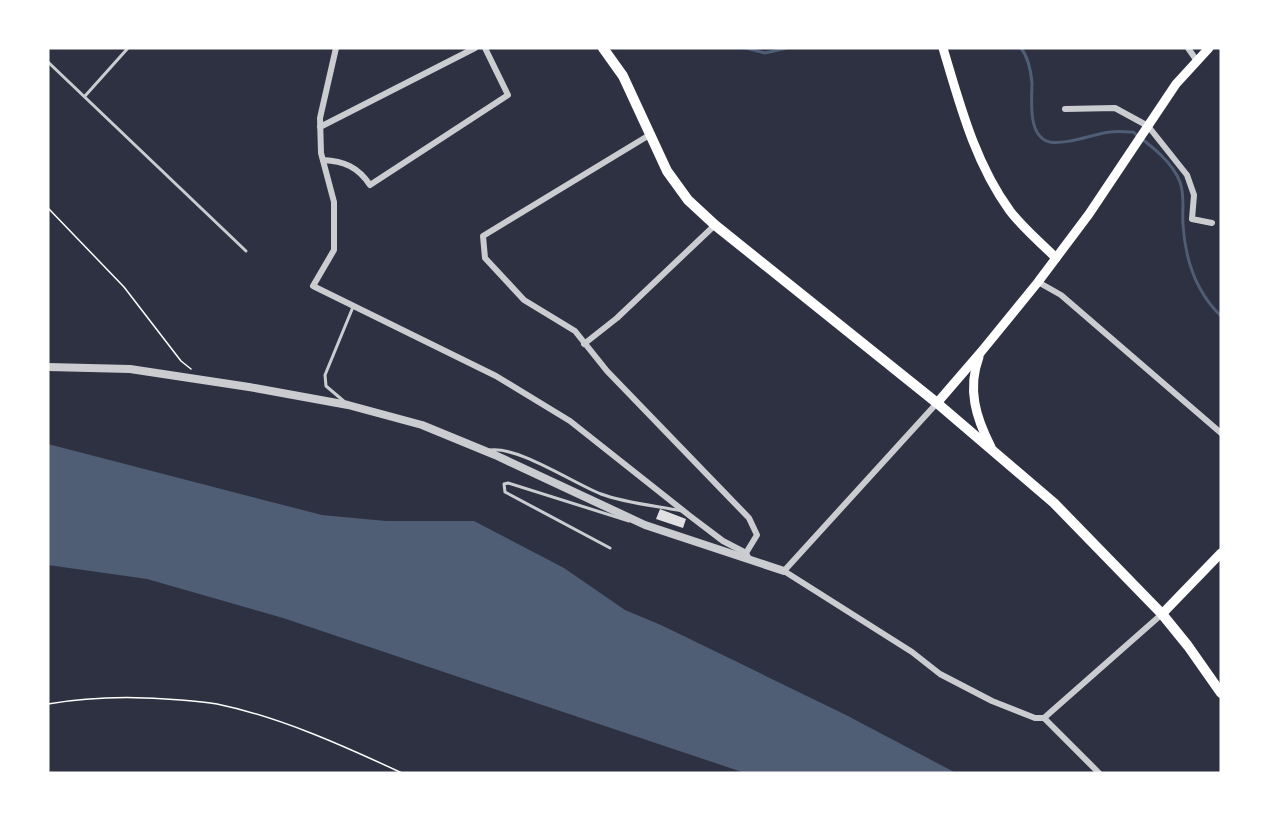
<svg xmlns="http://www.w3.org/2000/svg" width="1269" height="821" viewBox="0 0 1269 821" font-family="Spectral,serif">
	<rect width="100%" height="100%" fill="#2d3142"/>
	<!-- water -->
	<polygon fill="#4f5d75" points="48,444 322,515 386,521 474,521 564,568 625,610 661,625 846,715 956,773 745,773 283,618 147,579 48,565"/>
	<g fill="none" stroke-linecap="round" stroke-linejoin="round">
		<!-- stream -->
		<g stroke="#4f5d75" stroke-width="3">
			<polyline points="746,48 765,53 787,48"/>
			<path d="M1021 48C1028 57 1031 72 1032 83 1032 99 1027 137 1050 142 1066 145 1093 134 1110 132 1117 131 1125 132 1133 132 1150 145 1172 161 1180 182 1185 196 1182 210 1183 224 1185 258 1196 292 1221 316"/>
		</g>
	</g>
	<!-- building -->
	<polygon fill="#e0e0e3" points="660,509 686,519 683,528 656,519"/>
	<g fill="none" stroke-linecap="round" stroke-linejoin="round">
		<!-- path -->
		<g stroke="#fff" stroke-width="1.5">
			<polyline points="48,208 124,287 181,361 191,369"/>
			<path d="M48 704C93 696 136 696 181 700 193 701 205 702 217 704 280 717 344 746 402 773"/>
		</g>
		<!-- service -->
		<g stroke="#caccd0" stroke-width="3">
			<polyline points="48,62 246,251"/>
			<polyline points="85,96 128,48"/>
			<polyline points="346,403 326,386 325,375 353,307"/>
			<path d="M490 450C518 446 573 483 601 494 625 503 657 506 682 511"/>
			<polyline points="610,548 505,492 504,484 508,483 629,521"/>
		</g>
		<!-- minor -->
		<g stroke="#caccd0" stroke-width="6">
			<polyline points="336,48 320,118 321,153 334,202 334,250 313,286 496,376 570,421 690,516 723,541 746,553 749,559"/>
			<polyline points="1188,48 1197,61"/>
			<polyline points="1065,109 1115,108 1148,126 1187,175 1194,195 1192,219 1212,223"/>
			<polyline points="320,127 475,48"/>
			<polyline points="651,134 483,236 485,258 524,300 575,331 607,371 749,518 757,535 746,553"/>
			<path d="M323 160C344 161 358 167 370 185L508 95 485 48"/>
			<polyline points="1038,282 1061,295 1221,433"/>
			<polyline points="584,344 617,318 715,225"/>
			<polyline points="937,403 784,571 912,652 940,674 992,701 1035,718 1044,718 1099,773"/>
			<polyline points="1044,718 1162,614"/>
		</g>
		<!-- tertiary -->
		<polyline stroke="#caccd0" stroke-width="8" points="48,367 130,369 249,387 348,405 422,425 495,455 645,525 784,571"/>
		<!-- secondary -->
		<g stroke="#fff" stroke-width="9">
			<path d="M943 48C960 105 975 163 1010 211 1023 228 1041 243 1056 258"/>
			<path d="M979 357C967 389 976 418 991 447"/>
			<polyline points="937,403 981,352 1038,282 1089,214 1176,84 1209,48"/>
			<polyline points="1162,614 1221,553"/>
		</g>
		<!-- trunk -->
		<polyline stroke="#fff" stroke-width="10" points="603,48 623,76 667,171 688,200 715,225 937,403 1054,503 1162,614 1188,646 1221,693"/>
	</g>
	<!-- border -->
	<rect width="1269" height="821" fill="none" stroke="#ffffff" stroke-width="99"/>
</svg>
